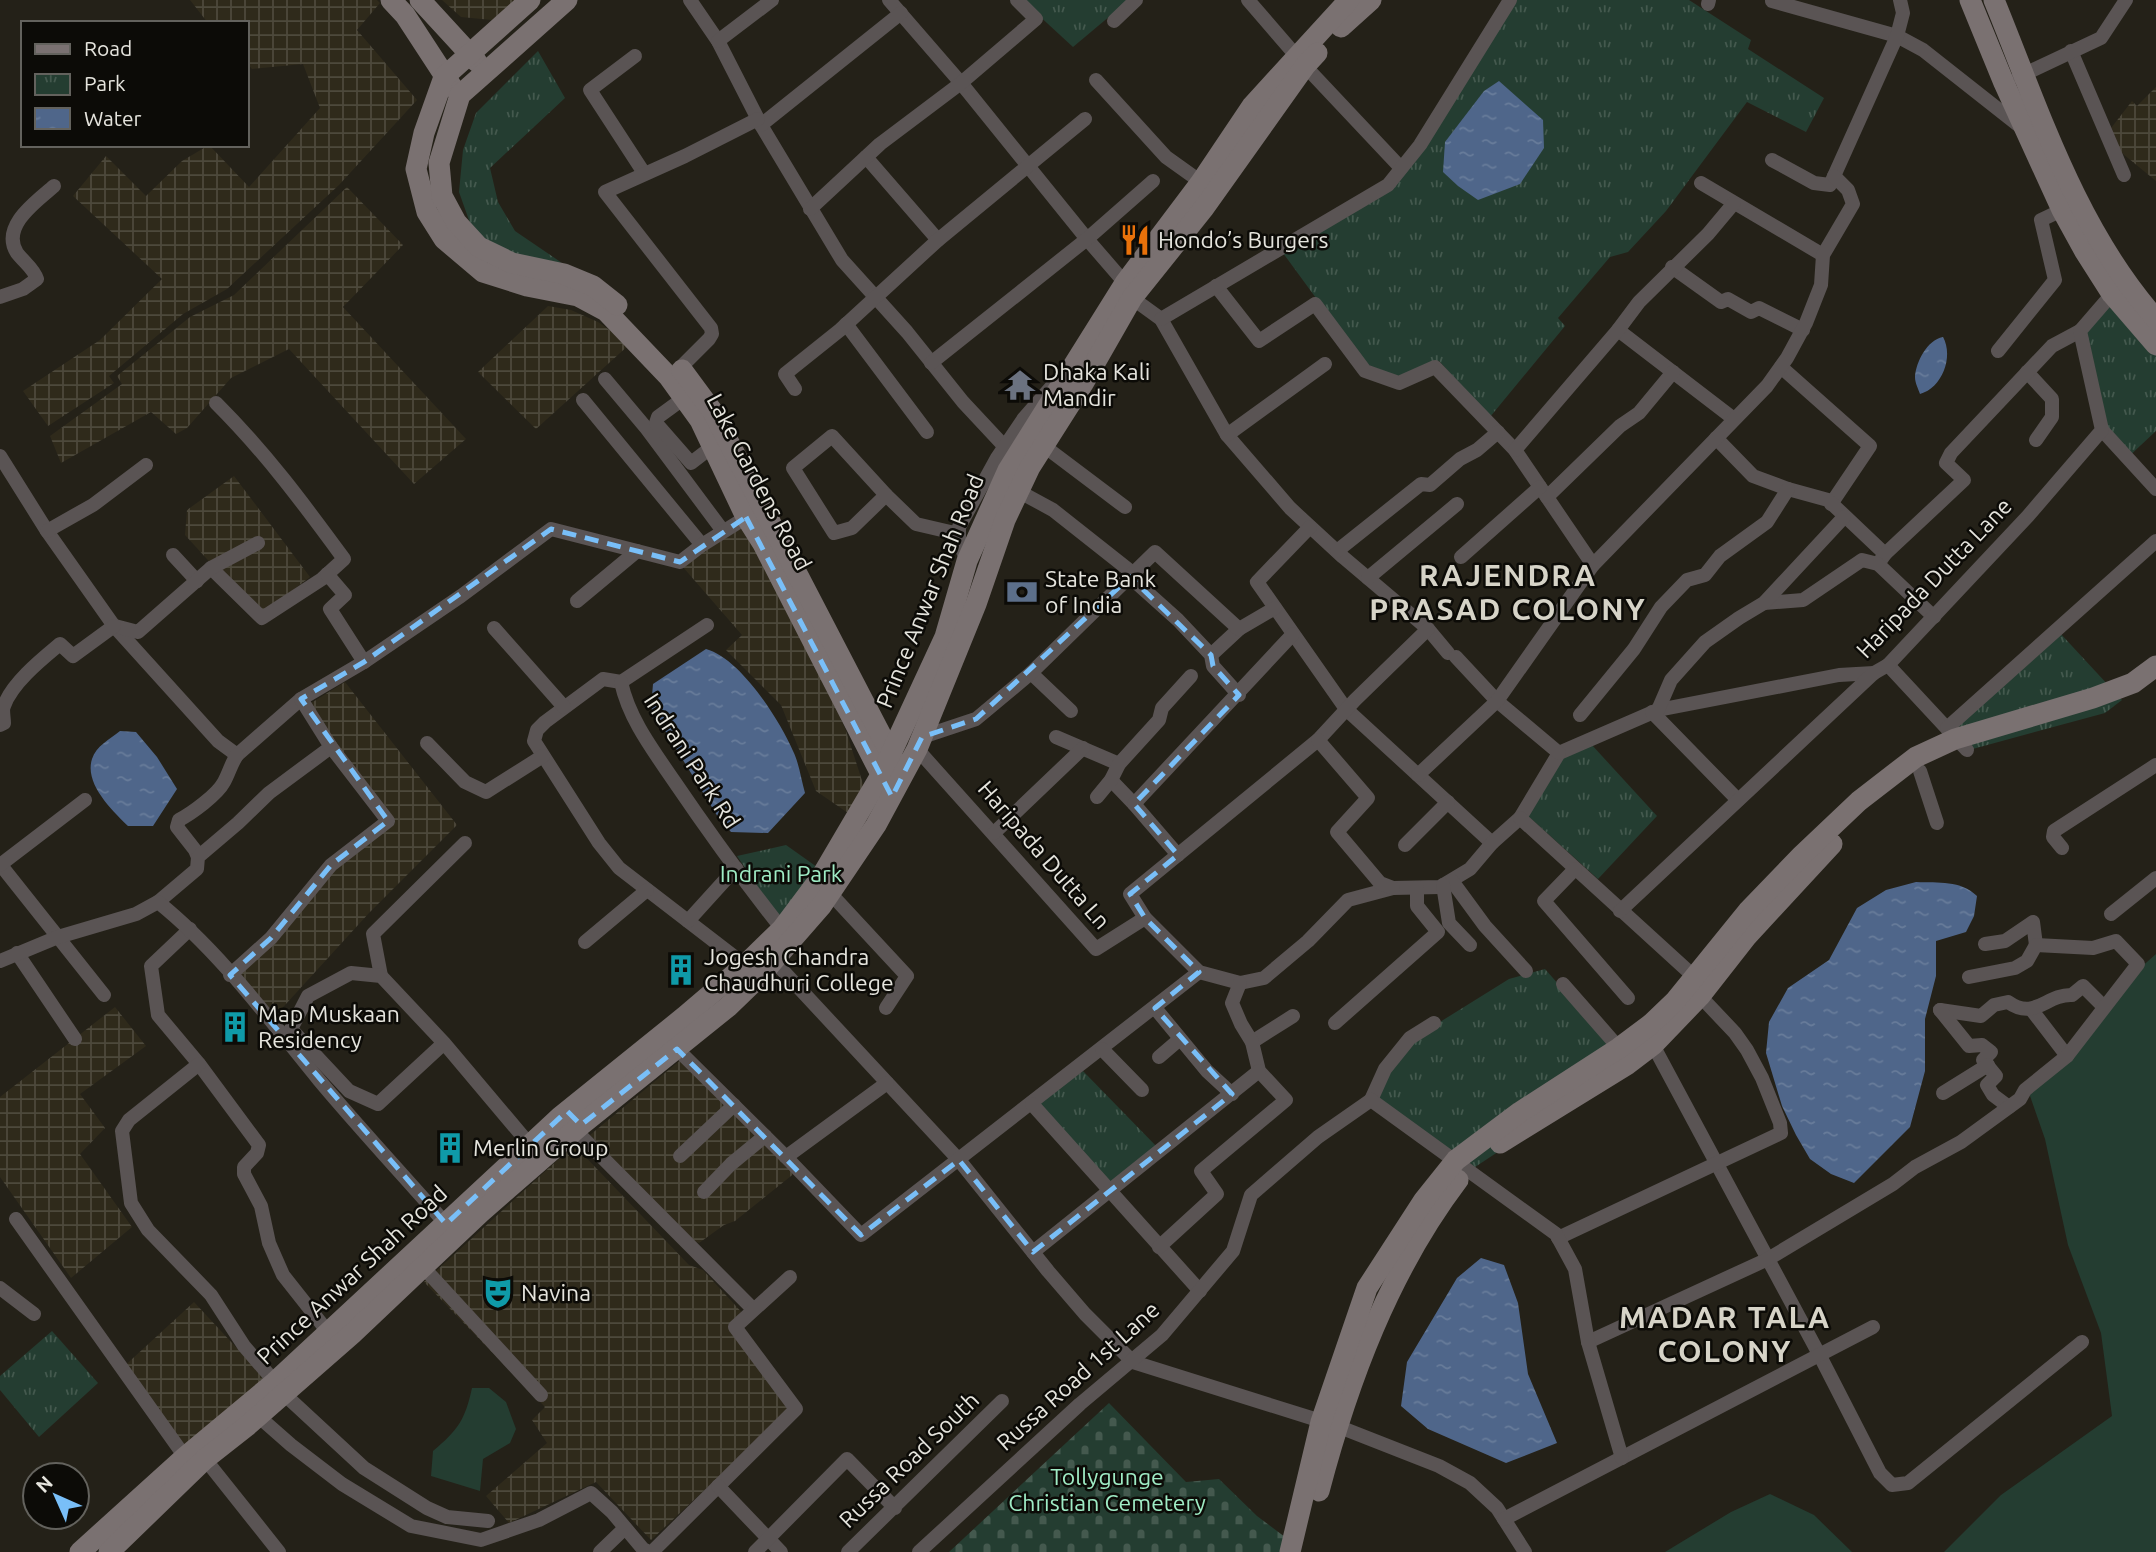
<svg xmlns="http://www.w3.org/2000/svg" width="2156" height="1552" viewBox="0 0 2156 1552" font-family="Ubuntu,sans-serif">
	<defs>
		<pattern id="industrial-grid" width="8" height="8" patternUnits="userSpaceOnUse" patternTransform="scale(1.75)"><rect width="8" height="8" fill="#2f2a1b"/><path d="M0 4h8M4 0v8" fill="none" stroke="#4d493c"/></pattern>
		<pattern id="cemetery-stones" width="16" height="16" patternUnits="userSpaceOnUse" patternTransform="scale(1.75)"><rect width="16" height="16" fill="#243d31"/><path d="M2 7V4a2 2 0 0 1 4 0v3zM10 15v-3a2 2 0 0 1 4 0v3z" fill="#44594e"/></pattern>
		<pattern id="park-tufts" width="24" height="20" patternUnits="userSpaceOnUse" patternTransform="scale(1.75)"><rect width="24" height="20" fill="#243d31"/><path d="M3 7l-1-3M5 7V3M7 7l1-3M15 17l-1-3M17 17v-4M19 17l1-3" fill="none" stroke="#44594e"/></pattern>
		<pattern id="water-ripples" width="26" height="14" patternUnits="userSpaceOnUse" patternTransform="scale(1.75)"><rect width="26" height="14" fill="#4f668a"/><path d="M2 4q2-2 4 0t4 0M15 11q2-2 4 0t4 0" fill="none" stroke="#687c9a"/></pattern>
	</defs>
	<rect width="100%" height="100%" fill="#242118"/>
	<!-- industrial -->
	<g fill="url(#industrial-grid)">
		<polygon points="190,0 377,0 380,3 357,30 417,100 339,185 227,289 183,314 109,376 114,383 48,426 23,391 100,340 162,279 73,196 106,156 146,196 182,161 209,145 249,187 320,108 303,64 252,69 247,63 247,23 208,23"/>
		<polygon points="442,0 533,0 517,11 492,20 461,17"/>
		<polygon points="2156,87 2156,181 2117,149 2108,132 2132,101 2137,106"/>
		<polygon points="347,187 403,245 343,307 466,439 414,484 289,349 231,378 187,428 176,434 151,412 61,463 50,436 122,384 117,376 190,317 234,295"/>
		<polygon points="548,306 571,310 598,322 630,344 536,429 478,372"/>
		<polygon points="234,476 310,577 259,616 185,535 187,510"/>
		<polygon points="747,516 805,635 846,731 866,793 864,824 816,791 781,705 726,650 742,635 682,566"/>
		<polygon points="345,682 457,825 369,913 275,1016 235,975 333,869 392,822 308,705"/>
		<polygon points="115,1007 146,1046 80,1094 105,1128 80,1154 132,1227 71,1278 0,1177 0,1097"/>
		<polygon points="683,1058 796,1172 735,1221 724,1225 699,1243 683,1235 590,1135"/>
		<polygon points="574,1145 689,1265 703,1270 746,1317 735,1327 790,1410 651,1540 596,1482 509,1523 486,1496 547,1443 532,1420 545,1407 424,1282"/>
		<polygon points="194,1302 274,1388 197,1461 119,1371"/>
	</g>
	<!-- grass -->
	<g fill="#243d31">
		<polygon points="2156,954 2156,1552 1944,1552 2001,1495 2112,1416 2101,1333 2068,1245 2045,1139 2029,1093 2131,976"/>
		<path d="M472 1388H489L506 1402 516 1429 510 1443 483 1459 480 1491 431 1476 433 1451C458 1430 465 1420 472 1388Z"/>
		<polygon points="1770,1494 1814,1515 1852,1552 1665,1552 1731,1512"/>
	</g>
	<!-- cemetery -->
	<polygon fill="url(#cemetery-stones)" points="1109,1403 1186,1482 1219,1479 1257,1516 1297,1546 1296,1552 949,1552"/>
	<!-- park -->
	<g fill="url(#park-tufts)">
		<polygon points="1022,0 1129,0 1073,47"/>
		<polygon points="1515,0 1689,0 1751,40 1748,49 1824,98 1806,132 1747,102 1666,211 1628,252 1610,257 1558,318 1565,326 1490,417 1439,361 1400,377 1365,365 1283,253 1388,191"/>
		<polygon points="538,51 565,98 490,168 498,202 515,231 562,263 491,250 470,223 459,192 463,150 476,113"/>
		<polygon points="2117,294 2156,341 2156,431 2125,460 2109,434 2084,332"/>
		<polygon points="2059,632 2122,700 2105,713 1969,750 1952,728"/>
		<polygon points="1591,744 1657,816 1598,879 1527,815 1562,755"/>
		<polygon points="786,845 817,867 781,921 737,856"/>
		<polygon points="1545,969 1619,1053 1557,1113 1475,1167 1375,1097 1411,1040 1509,979"/>
		<polygon points="1083,1071 1159,1149 1110,1187 1037,1104"/>
		<polygon points="52,1331 98,1383 39,1437 0,1390 0,1376"/>
	</g>
	<!-- water -->
	<g fill="url(#water-ripples)">
		<polygon points="1499,81 1543,120 1544,148 1520,184 1478,200 1458,186 1443,172 1445,142 1484,91"/>
		<path d="M1943 337C1954 357 1942 388 1920 394 1918 388 1915 383 1915 377 1916 362 1927 340 1943 337Z"/>
		<path d="M706 649C740 658 779 719 793 751 799 763 801 779 805 793L768 833 731 832 718 817 651 708 653 684Z"/>
		<path d="M120 731 136 732 157 757 177 789 153 826H128C113 811 84 784 92 759 96 746 110 739 120 731Z"/>
		<path d="M1916 882C1939 883 1960 880 1977 896L1974 916 1966 932 1936 941V976L1925 1019V1071L1910 1127 1854 1183 1831 1174 1810 1159 1796 1135 1782 1106 1766 1053 1769 1022 1788 988 1829 960 1857 908 1886 890Z"/>
		<polygon points="1481,1258 1504,1265 1518,1303 1528,1374 1557,1443 1506,1463 1428,1429 1401,1406 1407,1362 1457,1278"/>
	</g>
	<g fill="none" stroke-linecap="round" stroke-linejoin="round">
		<!-- street -->
		<g stroke="#5a5454" stroke-width="14">
			<polyline points="690,0 718,41 761,125 842,260 907,332 963,402 1005,447"/>
			<polyline points="889,0 961,83 1087,239 1125,283 1132,298 1161,319 1227,435 1290,508 1343,557 1428,629 1448,653"/>
			<polyline points="1248,0 1305,66 1401,168"/>
			<polyline points="1772,1 1897,36 1923,50 2022,128"/>
			<polyline points="1708,4 1709,0"/>
			<polyline points="1114,21 1136,0"/>
			<polyline points="718,41 772,0"/>
			<polyline points="2071,51 2124,175"/>
			<polyline points="635,56 590,90 644,173"/>
			<polyline points="2018,77 2101,38 2126,0"/>
			<polyline points="1096,80 1166,157 1201,182"/>
			<polyline points="761,125 901,13"/>
			<polyline points="866,157 938,240"/>
			<polyline points="1772,160 1814,183 1830,185 1897,36 1903,13 1900,0"/>
			<polyline points="1701,183 1823,255"/>
			<polyline points="810,209 880,144 961,83 1036,19 1017,0"/>
			<polyline points="1672,267 1721,302 1728,299 1751,312 1759,308 1803,330"/>
			<polyline points="1216,286 1259,341 1315,304 1365,371 1399,383 1435,367 1515,450 1593,565"/>
			<path d="M0 297 23 289 37 279C34 269 24 262 17 253 0 226 37 201 54 186"/>
			<polyline points="1161,319 1388,185 1420,145 1510,0"/>
			<polyline points="846,324 927,432"/>
			<polyline points="1618,330 1734,419"/>
			<polyline points="1998,351 2055,280 2041,220 2062,210"/>
			<polyline points="931,363 1087,239 1153,181"/>
			<polyline points="1781,367 1870,446 1831,504"/>
			<polyline points="680,368 709,339 712,334 711,328 605,192 685,156 758,119"/>
			<polyline points="2027,372 2052,399 2052,417 2036,440"/>
			<polyline points="605,379 647,429 723,531"/>
			<polyline points="795,389 785,374 840,330 938,240 1085,119"/>
			<polyline points="684,398 658,417 656,423 691,463 713,446"/>
			<polyline points="583,400 702,545"/>
			<polyline points="2102,430 2156,489"/>
			<polyline points="1227,435 1325,364"/>
			<polygon points="832,436 886,495 852,528 834,533 793,468"/>
			<polyline points="1716,438 1753,476 1788,489 1828,500 1885,554"/>
			<polyline points="1044,446 1125,507"/>
			<polyline points="1515,450 1618,330 1639,302 1708,234 1734,203"/>
			<polyline points="0,456 47,531 114,626 218,741 237,755 301,699 364,662 461,596 551,529 680,562 702,545 753,513"/>
			<polyline points="1018,491 1053,510 1134,574"/>
			<polyline points="886,495 916,524 959,534"/>
			<polyline points="1547,497 1620,426 1639,413 1673,372"/>
			<polyline points="1310,527 1257,582 1346,709 1492,843"/>
			<polyline points="47,531 93,505 146,465"/>
			<polyline points="1337,551 1421,484 1430,485 1460,459 1477,450 1498,432"/>
			<polyline points="173,555 197,581"/>
			<polyline points="1461,557 1540,487"/>
			<polyline points="967,561 959,542 959,527 997,458 1024,418 1052,386"/>
			<polyline points="1878,564 1885,554 1964,480 1946,463 1951,453 2052,346 2080,331"/>
			<path d="M211 568 262 618 322 579 344 559C303 503 266 453 216 403"/>
			<polyline points="327,574 345,595 330,609 364,662"/>
			<polyline points="1130,577 1178,620 1211,655 1213,666 1239,695"/>
			<polyline points="1368,578 1457,504"/>
			<polyline points="577,601 637,551"/>
			<polyline points="1764,603 1803,600 1862,560 1878,564 1934,617"/>
			<polyline points="707,625 621,682 603,679 545,722 537,730 534,741 599,843 619,868 745,965"/>
			<polyline points="115,626 138,632 211,568 258,543"/>
			<polyline points="494,628 564,707"/>
			<polyline points="1428,629 1355,700 1318,740 1130,894 1145,918 1199,972 1240,983 1264,978 1308,941 1348,900 1393,888 1440,887 1470,869 1492,843 1520,818 1559,753 1658,710 1839,675 1874,673"/>
			<polyline points="1211,655 1239,629"/>
			<polyline points="1456,657 1497,701 1559,753"/>
			<polyline points="1888,665 1967,750"/>
			<polyline points="1031,673 1071,711"/>
			<path d="M621 682C629 719 653 750 674 781 708 831 744 881 782 929"/>
			<polyline points="1658,710 1671,680 1705,642 1739,618 1764,603 1844,517"/>
			<polyline points="1652,712 1738,800"/>
			<polyline points="1580,715 1634,649 1661,607 1687,580 1705,575 1720,556 1767,522 1788,489"/>
			<path d="M0 725 4 723C4 718 2 710 4 706 12 683 42 659 60 644L73 656 114 626"/>
			<polyline points="1947,728 2156,541"/>
			<polyline points="922,737 976,719 1031,673 1155,552 1239,629 1275,608"/>
			<polyline points="1056,737 1119,764"/>
			<polyline points="1318,740 1368,798 1337,832 1380,883 1393,888"/>
			<polyline points="427,743 465,782 486,792 543,756"/>
			<polyline points="917,749 1096,949 1145,918"/>
			<polyline points="1920,771 1937,823"/>
			<polyline points="1418,775 1497,701 1593,565 1767,386 1787,358 1806,323 1821,285 1823,255 1853,204 1848,190 1834,176"/>
			<polyline points="1111,780 1134,804"/>
			<polyline points="1097,797 1111,780 1119,764 1159,720 1162,708 1191,676"/>
			<polyline points="1520,818 1700,982"/>
			<polyline points="994,833 1083,748"/>
			<polyline points="1405,845 1448,802"/>
			<polyline points="2062,848 2053,837 2054,831 2156,765"/>
			<polyline points="1178,855 1134,804 1293,634"/>
			<path d="M198 857 195 850 177 827 179 820C192 813 217 795 224 782 229 773 231 764 237 755"/>
			<polyline points="0,864 104,995"/>
			<polyline points="0,865 85,800"/>
			<polyline points="1575,869 1544,901 1628,998"/>
			<polyline points="1452,881 1485,926 1526,971"/>
			<polyline points="1443,885 1449,923 1470,945"/>
			<polyline points="830,893 907,976 886,1008"/>
			<polyline points="158,902 197,869 198,857 238,823 269,793 331,747"/>
			<polyline points="1620,911 1874,673 1888,665 2028,516 2102,430 2080,331 2112,294"/>
			<polyline points="2111,914 2156,878"/>
			<polyline points="688,921 736,868"/>
			<polyline points="190,929 151,966 158,1015 199,1064 259,1145 257,1153 244,1167 244,1174 261,1206 269,1243 283,1275 328,1332"/>
			<polyline points="585,942 647,890"/>
			<polyline points="1985,944 2005,941 2033,922 2036,945"/>
			<polyline points="17,953 75,1039"/>
			<polyline points="773,960 959,1160 1048,1271 1085,1314 1133,1362 1337,1426 1439,1466 1470,1483 1497,1508 1525,1552"/>
			<path d="M0 961 58 937 136 914 158 902C219 951 269 1019 319 1080 360 1129 404 1176 446 1224"/>
			<polyline points="230,975 271,938 331,865 388,821 331,747 301,699"/>
			<polyline points="381,976 373,934 465,843"/>
			<polyline points="1563,984 1619,1048"/>
			<polyline points="1155,1008 1207,1071 1232,1094"/>
			<polyline points="2031,1009 2067,1056"/>
			<path d="M1940 1010 1981 1016 1994 1005 2008 1002C2035 1021 2046 994 2072 995L2083 986 2104 1007"/>
			<polyline points="1940,1010 1969,1046 1982,1045 1991,1052 1983,1060 1996,1076 1987,1085 1993,1095 2009,1107"/>
			<polyline points="1335,1023 1438,932 1417,906 1417,888"/>
			<polyline points="1252,1042 1293,1016"/>
			<polyline points="444,1043 378,1104 349,1091 291,1029 308,996 351,973 381,976 444,1043 530,1145"/>
			<polyline points="1653,1045 1820,1356 1880,1473 1892,1485 1908,1483 2082,1342"/>
			<polyline points="677,1049 786,1157 861,1235 1199,972"/>
			<polyline points="1102,1049 1142,1090"/>
			<polyline points="1159,1057 1180,1039"/>
			<polyline points="199,1064 129,1120 122,1131 131,1203 148,1230 211,1295 244,1346 275,1382"/>
			<polyline points="1943,1093 1988,1065"/>
			<polyline points="1371,1100 1385,1069 1410,1038 1434,1023"/>
			<polyline points="1032,1104 1200,1291"/>
			<polyline points="575,1130 753,1309"/>
			<polyline points="680,1156 734,1105"/>
			<polyline points="786,1157 887,1083"/>
			<polyline points="704,1192 731,1164 765,1136"/>
			<polyline points="16,1219 185,1457"/>
			<polyline points="1558,1238 1781,1133 1780,1123 1762,1078 1747,1050 1735,1033 1700,996"/>
			<polyline points="1159,1247 1217,1194 1201,1171 1286,1100 1259,1071 1252,1042 1241,1024 1232,1003 1240,983"/>
			<polyline points="1033,1252 1259,1071"/>
			<polyline points="423,1267 541,1395"/>
			<polyline points="0,1288 34,1314"/>
			<polyline points="1588,1342 1768,1259 1893,1184 1915,1167 1961,1142 2020,1099 2025,1090 2067,1056 2138,964 2116,941 2093,948 2036,945 2027,961 2015,968 1969,977"/>
			<polyline points="284,1394 364,1468 427,1508 447,1517 488,1521"/>
			<polyline points="258,1416 291,1445 342,1484 411,1526 481,1540 539,1520 591,1493 612,1512 643,1549 649,1552 654,1550 796,1409 735,1327 790,1277"/>
			<polyline points="205,1459 279,1552"/>
			<polyline points="718,1486 781,1552"/>
			<polyline points="1504,1519 1873,1327"/>
			<polyline points="600,1552 625,1528"/>
			<polyline points="755,1552 847,1459 895,1508"/>
			<polyline points="848,1552 1002,1401"/>
			<polyline points="919,1552 1080,1404 1162,1335 1233,1251 1251,1195 1318,1137 1371,1100 1556,1234 1575,1269 1588,1342 1622,1458"/>
		</g>
		<!-- secondary -->
		<g stroke="#7a7171" stroke-width="21">
			<polyline points="391,0 405,15 452,87"/>
			<polyline points="420,0 477,62"/>
			<polyline points="530,0 444,77 424,133 416,169 427,212 444,239 483,272 527,286 578,296 606,311 669,377 700,420 746,517 763,544 886,784"/>
			<polyline points="567,0 460,95 439,163 442,196 456,222 479,247 512,263 564,274 593,286 617,305"/>
			<polyline points="1970,0 2004,83 2062,210 2084,250 2112,294 2156,345"/>
			<path d="M1994 0C2039 110 2076 229 2156 319"/>
			<polyline points="1341,27 1371,0"/>
			<polyline points="682,370 713,412 895,762"/>
			<polyline points="1500,1143 1628,1064 1653,1045 1700,996 1747,936 1832,844"/>
			<path d="M1319 1491C1348 1381 1389 1271 1458 1180"/>
			<polyline points="80,1552 185,1457 275,1382 560,1117 684,1017 745,965 782,929 821,877 881,775 945,637 967,561 1008,470 1125,283 1201,182 1252,106 1349,0"/>
			<polyline points="109,1552 205,1459 247,1426 352,1334 480,1213 581,1125 729,1006 760,976 822,905 876,825 917,749 976,604 1005,520 1030,467 1084,382 1132,298 1204,208 1305,66 1317,53"/>
			<polyline points="1290,1552 1321,1422 1367,1288 1424,1200 1456,1160 1520,1112 1619,1048 1651,1024 1675,1001 1748,911 1802,855 1859,801 1916,757 1955,739 2093,698 2133,683 2156,666"/>
		</g>
	</g>
	<!-- marked area -->
	<path fill="none" stroke="#79bff8" stroke-width="5" stroke-dasharray="14 9" stroke-linejoin="round" d="M746 517 892 797 922 737 976 719 1130 577 1211 655 1213 666 1239 695 1134 804 1178 855 1130 894 1145 918 1199 972 1155 1008 1232 1094 1033 1252 959 1160 861 1235 677 1049 581 1125 567 1111 446 1224 230 975 271 938 331 865 388 821 301 699 364 662 551 529 680 562Z"/>
	<!-- icons -->
	<defs>
		<symbol id="restaurant-bare" viewBox="-9 -9 18 18"><path d="M-5-6h1v4h1v-4h1v4h1v-4h1v5L-1.5 .5V6h-2V.5L-5-1ZM5-6V6H3V1.5H1.5Q1.5-4 5-6Z" fill="#e8710a" stroke="#0c0b07" stroke-width="2.5" paint-order="stroke"/></symbol>
		<symbol id="temple-bare" viewBox="-9 -9 18 18"><path d="M0-6L5-2H3V0L6.5 2.5H4V6H1.5V3h-3V6H-4V2.5H-6.5L-3 0V-2H-5Z" fill="#6b7280" stroke="#0c0b07" stroke-width="2.5" paint-order="stroke"/></symbol>
		<symbol id="bank-bare" viewBox="-9 -9 18 18"><path d="M-6-4H6V4H-6ZM0-2.3a2.3 2.3 0 1 0 0 4.6a2.3 2.3 0 1 0 0-4.6Z" fill="#5c6f8a" stroke="#0c0b07" stroke-width="2.5" paint-order="stroke"/></symbol>
		<symbol id="building-bare" viewBox="-9 -9 18 18"><path d="M-4-6H4V6H1V3H-1V6H-4ZM-2.5-4.3h1.7v1.8h-1.7ZM.8-4.3h1.7v1.8H.8ZM-2.5-1h1.7V.8h-1.7ZM.8-1h1.7V.8H.8Z" fill="#0f9aa8" stroke="#0c0b07" stroke-width="2.5" paint-order="stroke"/></symbol>
		<symbol id="theatre-bare" viewBox="-9 -9 18 18"><path d="M-5-5.5Q0-4 5-5.5V0Q5 5 0 6Q-5 5-5 0ZM-3.3-2.5H-1v1.5H-3.3ZM1-2.5H3.3v1.5H1ZM-2.8 1Q0 5.5 2.8 1Z" fill="#0f9aa8" stroke="#0c0b07" stroke-width="2.5" paint-order="stroke"/></symbol>
	</defs>
	<g fill-rule="evenodd">
		<use href="#restaurant-bare" x="1113" y="218" width="44" height="44"/>
		<use href="#temple-bare" x="998" y="363" width="44" height="44"/>
		<use href="#bank-bare" x="1000" y="570" width="44" height="44"/>
		<use href="#building-bare" x="659" y="948" width="44" height="44"/>
		<use href="#building-bare" x="213" y="1005" width="44" height="44"/>
		<use href="#building-bare" x="428" y="1126" width="44" height="44"/>
		<use href="#theatre-bare" x="476" y="1271" width="44" height="44"/>
	</g>
	<g text-anchor="middle" stroke-width="5" stroke-linejoin="round" paint-order="stroke">
		<!-- poi labels -->
		<g font-size="23" fill="#e5e4dd" stroke="#0c0b07" text-anchor="start">
			<text x="1158" y="248">Hondo’s Burgers</text>
			<text x="1043" y="380">Dhaka Kali<tspan x="1043" dy="26">Mandir</tspan></text>
			<text x="1045" y="587">State Bank<tspan x="1045" dy="26">of India</tspan></text>
			<text x="704" y="965">Jogesh Chandra<tspan x="704" dy="26">Chaudhuri College</tspan></text>
			<text x="258" y="1022">Map Muskaan<tspan x="258" dy="26">Residency</tspan></text>
			<text x="473" y="1156">Merlin Group</text>
			<text x="521" y="1301">Navina</text>
		</g>
		<!-- street labels -->
		<g font-size="23" fill="#e5e4dd" stroke="#0c0b07">
			<text transform="translate(759 482) rotate(62)" y="8">Lake Gardens Road</text>
			<text transform="translate(1934 578) rotate(-46)" y="8">Haripada Dutta Lane</text>
			<text transform="translate(930 591) rotate(-68)" y="8">Prince Anwar Shah Road</text>
			<text transform="translate(692 761) rotate(57)" y="8">Indrani Park Rd</text>
			<text transform="translate(1044 855) rotate(49)" y="8">Haripada Dutta Ln</text>
			<text transform="translate(352 1275) rotate(-43)" y="8">Prince Anwar Shah Road</text>
			<text transform="translate(1078 1376) rotate(-42)" y="8">Russa Road 1st Lane</text>
			<text transform="translate(909 1460) rotate(-44)" y="8">Russa Road South</text>
		</g>
		<!-- park labels -->
		<g font-size="23" fill="#9fecc5" stroke="#0c0b07">
			<text x="781" y="882">Indrani Park</text>
			<text x="1107" y="1485">Tollygunge<tspan x="1107" dy="26">Christian Cemetery</tspan></text>
		</g>
		<!-- district labels -->
		<g font-size="30" font-weight="bold" letter-spacing="2" fill="#d6d3c7" stroke="#0c0b07">
			<text x="1508" y="586">RAJENDRA<tspan x="1508" dy="34">PRASAD COLONY</tspan></text>
			<text x="1725" y="1328">MADAR TALA<tspan x="1725" dy="34">COLONY</tspan></text>
		</g>
	</g>
	<!-- legend -->
	<rect x="21" y="21" width="228" height="126" fill="#0c0b07" stroke="#63625d" stroke-width="2"/>
	<rect x="35" y="44" width="35" height="10" fill="#7a7171" stroke="#63625d" stroke-width="2"/>
	<text x="84" y="56" font-size="21" fill="#e5e4dd">Road</text>
	<rect x="35" y="74" width="35" height="21" fill="url(#park-tufts)" stroke="#63625d" stroke-width="2"/>
	<text x="84" y="91" font-size="21" fill="#e5e4dd">Park</text>
	<rect x="35" y="108" width="35" height="21" fill="url(#water-ripples)" stroke="#63625d" stroke-width="2"/>
	<text x="84" y="126" font-size="21" fill="#e5e4dd">Water</text>
	<!-- north arrow -->
	<g transform="translate(56 1496) rotate(315)"><circle r="33" fill="#0c0b07" stroke="#63625d" stroke-width="2"/>
	<path d="M0-5L12 26L0 18L-12 26Z" fill="#79bff8"/>
	<text y="-10" font-size="19" font-weight="bold" text-anchor="middle" fill="#e5e4dd">N</text>
	</g>
</svg>
